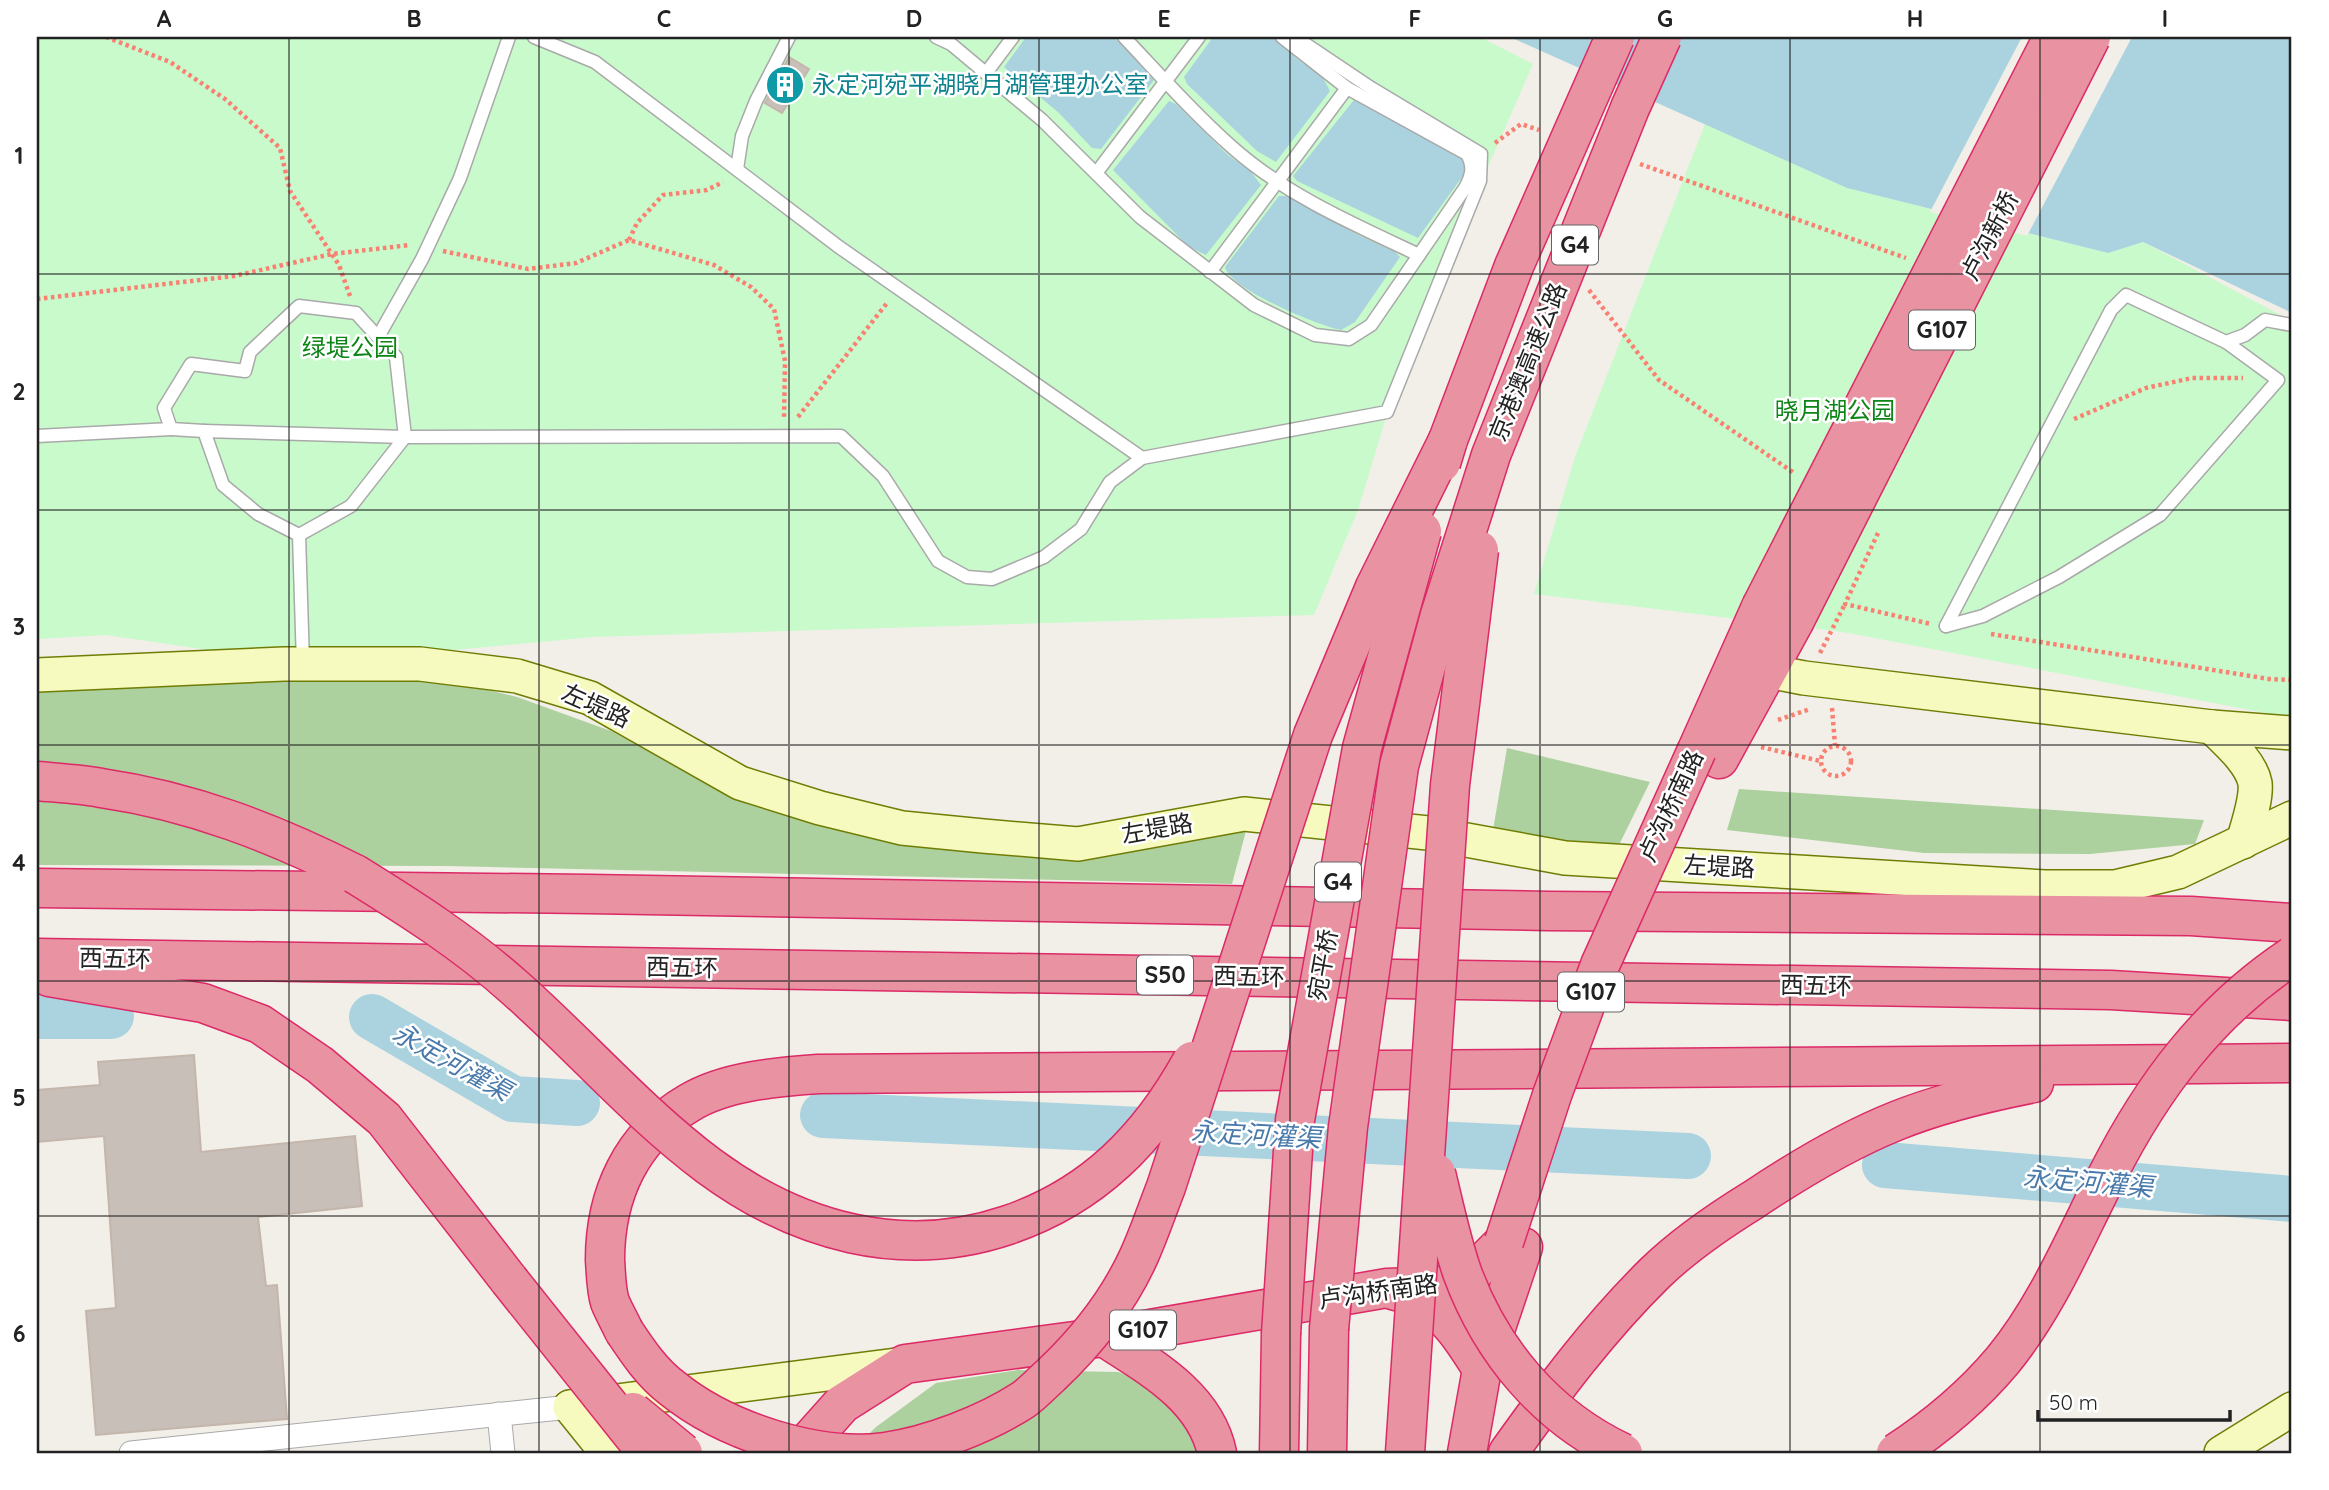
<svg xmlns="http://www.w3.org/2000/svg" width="2329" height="1490" viewBox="0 0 2329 1490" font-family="Quicksand,'Noto Sans SC',sans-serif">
	<rect width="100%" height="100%" fill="#f2efe9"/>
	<!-- forest -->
	<g fill="#add19e">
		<polygon points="263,673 437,678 517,697 611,731 740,801 877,836 1247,827 1232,884 448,866 37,865 37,687"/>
		<polygon points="1507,748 1650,782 1615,853 1492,836"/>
		<polygon points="1739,789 2204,820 2195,844 2090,854 1924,853 1727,830"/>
		<polygon points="1018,1370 1118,1372 1161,1387 1208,1453 849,1453 876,1427 936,1383"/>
	</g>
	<!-- park -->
	<g fill="#c8facc">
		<polygon points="37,37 1480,37 1533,64 1403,361 1358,510 1314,615 593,637 303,664 106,635 37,639"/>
		<polygon points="1705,124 1847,188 2108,253 2143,242 2292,321 2292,718 1843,632 1534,594 1575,457"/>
	</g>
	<!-- water -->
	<g fill="#aad3df">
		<polygon points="1026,37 1114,37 1154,80 1101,149 1092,148 1059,113 1004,67"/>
		<polygon points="1213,37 1274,37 1297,59 1322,76 1330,91 1276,162 1257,151 1187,84 1184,77"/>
		<polygon points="1510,37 2292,37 2292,313 2143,242 2108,253 1847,188"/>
		<polygon points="1354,100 1463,159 1470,166 1418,238 1297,181 1293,176"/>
		<polygon points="1169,101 1176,104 1228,155 1251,172 1261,185 1206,255 1189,247 1113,170"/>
		<path d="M1279 196H1288L1358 235 1395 252 1400 257 1355 322 1341 330C1318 326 1230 289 1225 267Z"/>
	</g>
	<!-- pier -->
	<polygon fill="#f2efe9" points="2022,37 2132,37 2027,236 1930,212"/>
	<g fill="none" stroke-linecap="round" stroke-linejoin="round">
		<!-- river -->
		<g stroke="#aad3df" stroke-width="46">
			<polyline points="37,1016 111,1016"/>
			<polyline points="372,1017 513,1099 577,1103"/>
			<polyline points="823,1115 1688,1156"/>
			<polyline points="1885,1165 2292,1199"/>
		</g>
	</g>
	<!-- building -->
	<g fill="#c7bfb8" stroke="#c4b6ab" stroke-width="2">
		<polygon points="789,57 809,69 782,113 765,103"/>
		<polygon points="194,1055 201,1152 355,1136 362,1206 258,1217 266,1286 277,1285 287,1419 96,1435 86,1311 116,1308 104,1136 37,1142 37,1090 100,1085 98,1062"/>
	</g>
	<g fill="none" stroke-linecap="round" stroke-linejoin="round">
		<defs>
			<g id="lane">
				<polyline points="534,37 595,62 839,247 1142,458 1387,412 1480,181 1481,154 1371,88 1295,37"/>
				<path d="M936 37 951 44 1042 120 1140 217 1254 305 1315 335 1349 339 1371 325 1465 188C1472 175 1474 167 1467 154L1347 88 1282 37"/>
				<path d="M1124 37C1159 74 1194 114 1233 148 1286 195 1355 225 1419 255"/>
				<polyline points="986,73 1013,37"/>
				<polyline points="737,169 742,136 756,101 789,37"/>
				<polyline points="1097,172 1199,37"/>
				<polyline points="1210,272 1347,88"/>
				<polyline points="378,337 422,259 460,178 509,37"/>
				<polyline points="204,431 405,437 841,436 883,476 938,561 967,577 992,579 1044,557 1081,529 1110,482 1142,458"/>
				<polyline points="37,436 171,429"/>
				<polyline points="299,535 258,514 223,485 204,431 171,429 164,408 191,364 245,371 250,352 299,306 356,313 396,357 405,437 351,506 299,535 303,664"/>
				<polyline points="1946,626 2111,310 2126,295 2226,342 2245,335 2265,320 2292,325"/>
				<polyline points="1946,626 1983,616 2059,577 2160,515 2278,380 2226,342"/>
			</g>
			<g id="street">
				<polyline points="499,1414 503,1453"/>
				<polyline points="131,1453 570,1407"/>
			</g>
			<g id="secondary">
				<polyline points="1742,666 1804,678 2212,727"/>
				<polyline points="37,675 284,664 420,664 517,676 590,698 740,783 820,808 902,828 983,836 1078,844 1244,814 1428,833 1565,858 2045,887 2115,887 2178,872 2292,818"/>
				<path d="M2243 842C2247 827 2257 799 2255 783 2251 762 2226 741 2212 727L2292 733"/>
				<polyline points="570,1407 904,1364"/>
				<polyline points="570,1407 607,1453"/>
				<polyline points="2221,1453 2292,1409"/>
			</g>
			<g id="highway">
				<polyline points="1697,750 1761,607"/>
				<polyline points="1719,759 1794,622"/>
				<path d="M37 781C58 783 80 784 101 788 191 801 274 833 355 874"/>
				<polyline points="37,888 589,894 1549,911 2191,916 2292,923"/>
				<polyline points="37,958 2111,990 2292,1001"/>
				<polyline points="49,977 203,1003 260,1024 320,1065 384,1119 509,1280"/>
				<path d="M1393 1290C1403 1293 1415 1295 1424 1301 1450 1317 1466 1344 1482 1369"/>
				<path d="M624 1331C620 1322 614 1312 610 1302 606 1290 606 1273 605 1260 605 1195 631 1137 689 1103 725 1081 777 1077 818 1074 1310 1068 1801 1069 2292 1063"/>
				<path d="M1104 1337C1149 1366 1205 1396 1217 1453"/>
				<polyline points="801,1453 809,1441 842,1404 905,1364 1104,1337 1387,1288 1443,1286 1475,1271 1504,1242"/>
				<polyline points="1279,1453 1281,1334"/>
				<polyline points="1327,1453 1329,1329"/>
				<polyline points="1467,1453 1482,1369 1523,1247"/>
				<path d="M1508 1453C1553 1390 1599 1328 1655 1273 1684 1245 1719 1221 1753 1200 1798 1170 1846 1141 1896 1121 1940 1103 1988 1092 2034 1083"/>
			</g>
		</defs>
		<!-- lane casing -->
		<use href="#lane" stroke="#a9a9a9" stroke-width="15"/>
		<!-- street casing -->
		<use href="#street" stroke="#a9a9a9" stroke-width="25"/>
		<!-- secondary casing -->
		<use href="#secondary" stroke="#707d05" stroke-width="36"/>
		<!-- highway casing -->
		<use href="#highway" stroke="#dc2a67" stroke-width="41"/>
		<!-- path -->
		<g stroke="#fa8072" stroke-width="4.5" stroke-dasharray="3.5 3.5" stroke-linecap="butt">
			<polyline points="106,37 170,62 225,99 280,148 290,191 339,265 350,296"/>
			<polyline points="1495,143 1521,124 1539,130"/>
			<polyline points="1640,164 1906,258"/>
			<polyline points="629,240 637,223 663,195 707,190 723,182"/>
			<polyline points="443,251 528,269 576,263 629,240 714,265 751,287 774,309 785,361 784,418"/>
			<polyline points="1589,290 1659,380 1794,473"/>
			<polyline points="37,299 234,276 332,254 410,245"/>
			<polyline points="798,417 887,303"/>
			<polyline points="2074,419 2146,388 2192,378 2243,378"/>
			<polyline points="1878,533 1845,604 1931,624"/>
			<polyline points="1991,634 2269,679 2292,680"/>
			<polyline points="1820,653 1845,604"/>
			<polyline points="1832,708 1835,745"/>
			<polyline points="1778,720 1810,709"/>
			<circle cx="1836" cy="761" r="15"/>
			<polyline points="1761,747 1820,761"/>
		</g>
		<!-- lane -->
		<use href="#lane" stroke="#fff" stroke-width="12"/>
		<!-- street -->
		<use href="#street" stroke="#fff" stroke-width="23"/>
		<!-- secondary -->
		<use href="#secondary" stroke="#f7fabf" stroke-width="33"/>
		<!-- highway -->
		<use href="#highway" stroke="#e892a2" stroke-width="38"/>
		<defs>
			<g id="highway-bridge">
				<polyline points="1441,463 1448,440 1514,266 1615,37"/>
				<polyline points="1761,607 2053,37"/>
				<polyline points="1794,622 2091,37"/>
				<path d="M355 874C410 908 465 943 514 987 580 1045 638 1113 709 1166 797 1231 902 1261 1008 1225 1093 1196 1149 1139 1192 1061"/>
				<path d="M1436 1173C1444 1206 1451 1240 1462 1272 1491 1351 1546 1417 1623 1453"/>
				<polyline points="1504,1242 1552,1095 1600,965 1697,750"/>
				<polyline points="509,1280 647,1453"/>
				<polyline points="1329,1329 1348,1127 1399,766 1440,615 1491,455 1630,108 1662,37"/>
				<path d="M624 1331C638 1352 652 1373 672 1388 725 1431 817 1461 885 1452 929 1446 986 1424 1023 1400 1033 1393 1042 1383 1051 1375 1086 1342 1119 1300 1139 1256 1149 1234 1157 1210 1166 1187L1313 735 1375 587 1448 440"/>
				<polyline points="1281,1334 1295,1120 1362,748 1422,531"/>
				<polyline points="633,1412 683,1453"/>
				<polyline points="1405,1453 1450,785 1479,550"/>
				<path d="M1896 1453C1936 1427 1972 1397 2003 1360 2048 1305 2075 1238 2107 1176 2152 1087 2208 1012 2292 956"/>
			</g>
		</defs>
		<!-- highway-bridge casing -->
		<use href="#highway-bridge" stroke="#dc2a67" stroke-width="41" stroke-linecap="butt"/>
		<!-- highway-bridge -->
		<use href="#highway-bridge" stroke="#e892a2" stroke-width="38"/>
	</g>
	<!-- grid -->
	<path fill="none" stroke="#222" stroke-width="2" stroke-opacity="0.55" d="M289 37V1453M539 37V1453M789 37V1453M1039 37V1453M1290 37V1453M1540 37V1453M1790 37V1453M2040 37V1453M37 274H2292M37 510H2292M37 745H2292M37 981H2292M37 1216H2292"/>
	<!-- icons -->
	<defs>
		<symbol id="building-disc" viewBox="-11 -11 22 22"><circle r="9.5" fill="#0f9aa8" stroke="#fff"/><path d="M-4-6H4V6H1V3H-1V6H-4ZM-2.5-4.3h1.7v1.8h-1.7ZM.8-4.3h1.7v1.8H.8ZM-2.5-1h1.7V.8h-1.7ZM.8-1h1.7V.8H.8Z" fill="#fff"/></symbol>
	</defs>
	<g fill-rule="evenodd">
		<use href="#building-disc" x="763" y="63" width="44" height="44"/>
	</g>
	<g text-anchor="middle" stroke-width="5" stroke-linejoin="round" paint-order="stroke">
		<!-- shield labels -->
		<g fill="#fff" stroke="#646464" stroke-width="2">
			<rect x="1552" y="225.5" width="46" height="39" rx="5"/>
			<rect x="1909" y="310.5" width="66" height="39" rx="5"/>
			<rect x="1315" y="862.5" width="46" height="39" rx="5"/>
			<rect x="1137" y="955.5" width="56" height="39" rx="5"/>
			<rect x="1558" y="972.5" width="66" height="39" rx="5"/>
			<rect x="1110" y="1310.5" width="66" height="39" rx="5"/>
		</g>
		<g font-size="23" font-weight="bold" fill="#222">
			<text x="1575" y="253">G4</text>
			<text x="1942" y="338">G107</text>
			<text x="1338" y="890">G4</text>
			<text x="1165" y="983">S50</text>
			<text x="1591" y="1000">G107</text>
			<text x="1143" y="1338">G107</text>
		</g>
		<!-- culture labels -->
		<g font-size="24" fill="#0d838f" stroke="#fff" text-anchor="start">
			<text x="812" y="93">永定河宛平湖晓月湖管理办公室</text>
		</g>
		<!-- street labels -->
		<g font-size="24" fill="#222" stroke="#fff">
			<text transform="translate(1990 236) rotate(-63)" y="8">卢沟新桥</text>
			<text transform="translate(1528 362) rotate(-68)" y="8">京港澳高速公路</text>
			<text transform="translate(596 706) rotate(24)" y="8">左堤路</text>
			<text transform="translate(1671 806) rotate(-65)" y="8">卢沟桥南路</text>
			<text transform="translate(1157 829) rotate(-10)" y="8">左堤路</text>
			<text transform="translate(1719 867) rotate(3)" y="8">左堤路</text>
			<text transform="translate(115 959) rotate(1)" y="8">西五环</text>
			<text transform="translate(1323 965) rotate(-80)" y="8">宛平桥</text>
			<text transform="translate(682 968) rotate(1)" y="8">西五环</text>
			<text transform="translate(1249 977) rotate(1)" y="8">西五环</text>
			<text transform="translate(1816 986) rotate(1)" y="8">西五环</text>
			<text transform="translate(1378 1292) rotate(-8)" y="8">卢沟桥南路</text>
		</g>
		<!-- park labels -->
		<g font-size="24" fill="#0c8416" stroke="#fff">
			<text x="350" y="356">绿堤公园</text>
			<text x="1835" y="419">晓月湖公园</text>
		</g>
		<!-- water labels -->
		<g font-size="26" font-style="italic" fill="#4a7aab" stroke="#fff">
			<text transform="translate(452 1062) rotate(29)" y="9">永定河灌渠</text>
			<text transform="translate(1256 1135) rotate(3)" y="9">永定河灌渠</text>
			<text transform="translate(2088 1182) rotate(5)" y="9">永定河灌渠</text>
		</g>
	</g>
	<!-- border -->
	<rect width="2329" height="1490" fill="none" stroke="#ffffff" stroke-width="77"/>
	<!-- scale -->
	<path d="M2038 1410v10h192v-10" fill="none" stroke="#222222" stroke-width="3.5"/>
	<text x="2049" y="1410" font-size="21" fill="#222222" stroke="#ffffff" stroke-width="5" paint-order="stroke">50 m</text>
	<rect x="38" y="38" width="2252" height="1414" fill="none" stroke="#222" stroke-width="2.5"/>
	<g font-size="23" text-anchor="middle" font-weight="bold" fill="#222">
		<text x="164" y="27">A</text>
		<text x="414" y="27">B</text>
		<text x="664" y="27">C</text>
		<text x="914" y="27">D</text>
		<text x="1164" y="27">E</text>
		<text x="1415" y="27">F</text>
		<text x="1665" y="27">G</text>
		<text x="1915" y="27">H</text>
		<text x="2165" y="27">I</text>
		<text x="19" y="164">1</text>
		<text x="19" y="400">2</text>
		<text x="19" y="635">3</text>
		<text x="19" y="871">4</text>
		<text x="19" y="1106">5</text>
		<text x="19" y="1342">6</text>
	</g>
</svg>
